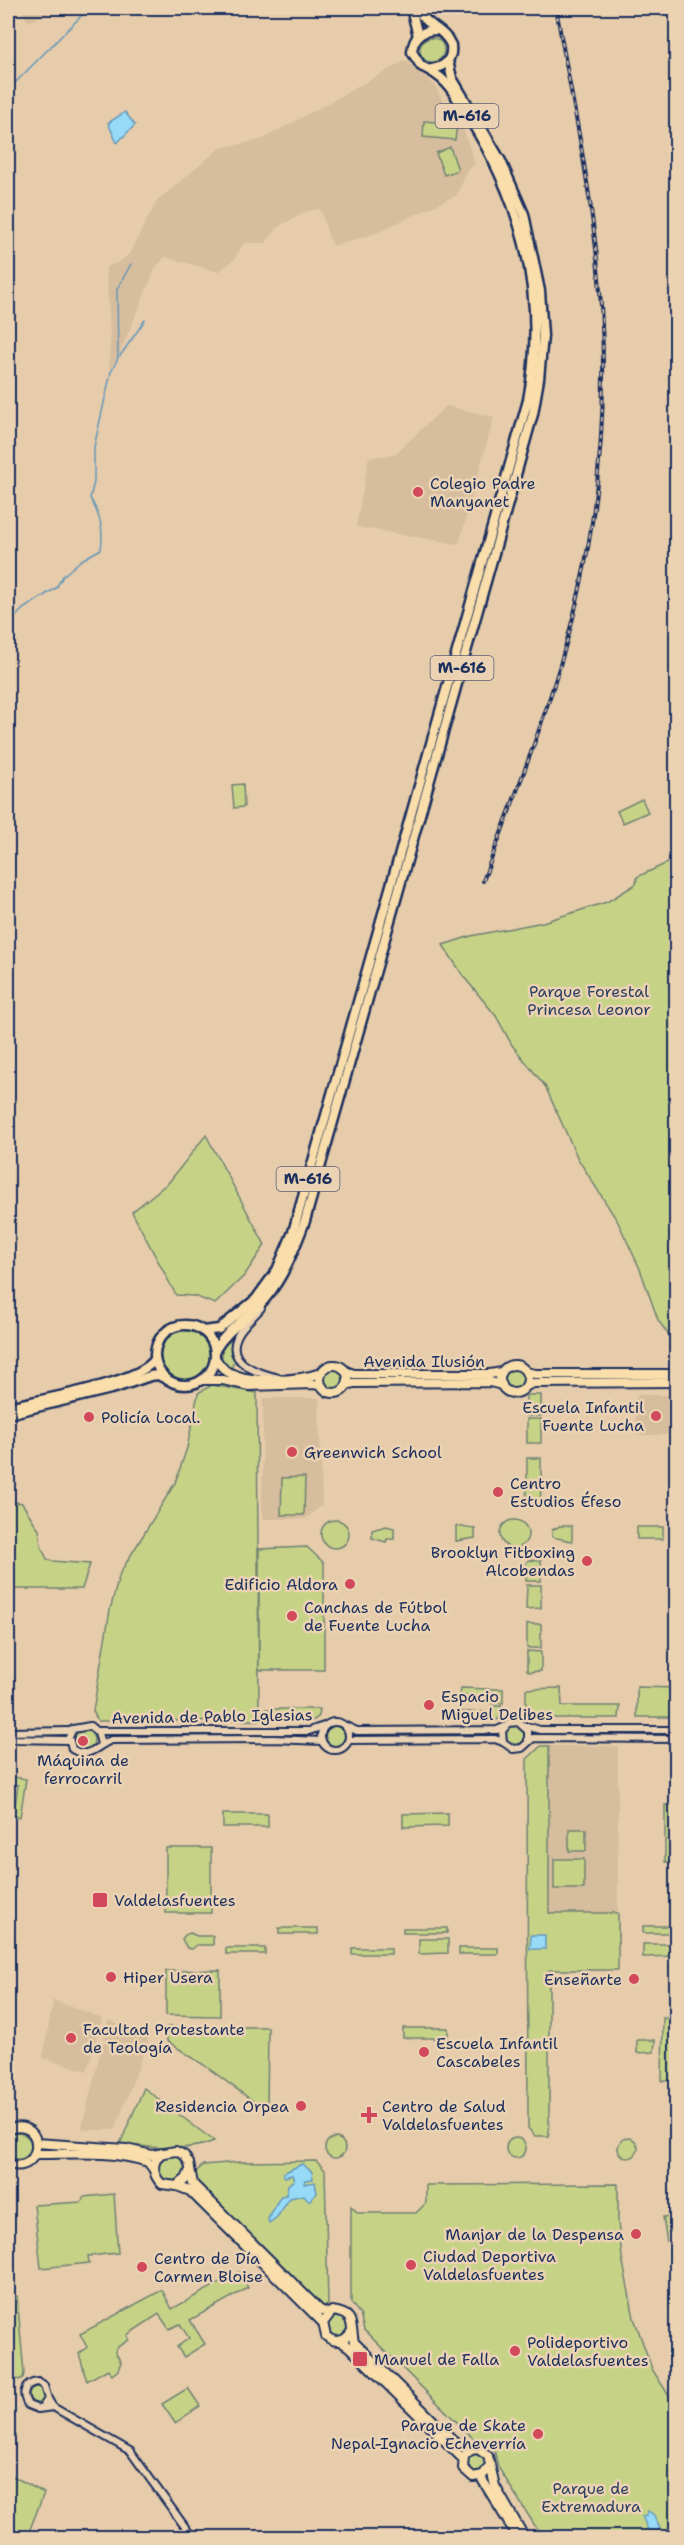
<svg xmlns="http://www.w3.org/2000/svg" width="684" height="2545" viewBox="0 0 684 2545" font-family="'Shantell Sans',sans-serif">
	<rect width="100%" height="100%" fill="#e6ccaa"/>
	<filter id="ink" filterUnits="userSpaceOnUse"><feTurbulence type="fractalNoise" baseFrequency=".0167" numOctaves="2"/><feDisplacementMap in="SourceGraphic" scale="12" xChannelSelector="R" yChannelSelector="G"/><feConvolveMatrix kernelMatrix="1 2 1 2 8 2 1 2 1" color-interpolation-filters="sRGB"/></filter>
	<g filter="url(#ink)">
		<!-- built -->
		<g fill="#d6bd9d">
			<polygon points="21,8 58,8 28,22"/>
			<polygon points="406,60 435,86 449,114 454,114 462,124 475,164 468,170 457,195 376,233 334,246 329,238 320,209 307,211 278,227 266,243 244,243 234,260 218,272 165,257 156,267 119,355 109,370 110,334 106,267 121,261 129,254 157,201 220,148 261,140"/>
			<polygon points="446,406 494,417 459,544 356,527 369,457 394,455"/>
			<polygon points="638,1395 676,1395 676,1435 636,1435 636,1398"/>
			<polygon points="263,1398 319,1398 322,1505 306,1519 262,1519"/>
			<rect x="549" y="1746" width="69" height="167"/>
			<polygon points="53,2000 102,2018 87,2071 43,2058"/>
			<polygon points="108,2020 149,2038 115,2130 84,2130 82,2126 102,2046 106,2040 104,2038"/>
			<polygon points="8,2194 15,2296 8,2297"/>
		</g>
		<!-- green -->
		<g fill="#c6d387" stroke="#708172" stroke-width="1.5">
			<circle cx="432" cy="50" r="12"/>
			<polygon points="424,121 457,124 455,140 423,137"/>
			<polygon points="450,147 458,170 444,175 436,153"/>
			<polygon points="243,784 244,807 234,808 232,785"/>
			<polygon points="642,799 648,812 623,823 617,811"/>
			<polygon points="676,859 676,1352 675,1344 658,1320 640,1269 618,1222 578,1159 545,1086 512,1045 496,1016 464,977 443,945 471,936 543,922 607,902 636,884 637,877"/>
			<polygon points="206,1135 265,1245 244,1276 215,1304 194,1296 176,1295 132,1212 169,1182"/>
			<circle cx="186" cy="1354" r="26"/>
			<path d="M233 1334 232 1350 238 1364 233 1363 231 1370 223 1364C220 1350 222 1342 233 1334Z"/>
			<circle cx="514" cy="1379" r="10"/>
			<circle cx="334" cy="1379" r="10"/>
			<polygon points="212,1385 257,1393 259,1709 320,1709 319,1716 314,1720 98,1721 93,1711 110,1610 120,1573 175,1483 187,1448 198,1393"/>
			<polygon points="529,1395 541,1395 541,1416 526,1416 526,1397"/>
			<rect x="527" y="1419" width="14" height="24"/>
			<rect x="527" y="1458" width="14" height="24"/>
			<polygon points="305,1477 304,1515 281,1515 282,1478"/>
			<polygon points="527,1486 541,1486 540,1507 526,1505"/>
			<polygon points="8,1501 22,1503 39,1530 41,1546 47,1559 52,1561 90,1564 82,1589 11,1589 8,1587"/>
			<circle cx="335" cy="1534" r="14"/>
			<circle cx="514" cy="1534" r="14"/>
			<polygon points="386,1526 394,1528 394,1539 387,1539 386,1542 372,1538 372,1530"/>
			<polygon points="456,1526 475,1529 475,1538 456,1541"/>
			<polygon points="560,1526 572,1526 572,1541 552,1537 552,1530"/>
			<rect x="637" y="1527" width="26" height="12"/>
			<polygon points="307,1547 324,1563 324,1670 259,1670 259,1549"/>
			<polygon points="529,1560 541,1561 541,1581 526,1581 526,1563"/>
			<polygon points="527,1585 541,1585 541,1608 526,1609"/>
			<rect x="527" y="1624" width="14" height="24"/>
			<polygon points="527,1651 541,1652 541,1671 529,1672 527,1670"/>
			<polygon points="637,1687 676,1688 676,1717 637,1717"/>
			<polygon points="461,1688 489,1689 488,1696 460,1696"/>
			<polygon points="561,1688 562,1706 620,1706 619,1718 534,1718 526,1714 526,1689"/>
			<rect x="491" y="1689" width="12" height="14"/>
			<polygon points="491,1706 501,1706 501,1716 497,1720 491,1720"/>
			<rect x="461" y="1712" width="27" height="8"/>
			<circle cx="515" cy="1735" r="10"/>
			<circle cx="335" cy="1736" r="10"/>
			<circle cx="84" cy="1740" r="10"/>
			<polygon points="541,1746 549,1746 549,1913 618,1913 618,1970 549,1970 549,2136 535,2136 528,2128 527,1759"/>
			<polygon points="8,1776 26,1779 20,1817 8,1815 8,1804 15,1805 18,1785 8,1783"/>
			<rect x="665" y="1805" width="11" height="57"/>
			<polygon points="448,1813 448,1826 403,1827 403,1814"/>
			<rect x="223" y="1814" width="45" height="13"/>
			<rect x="569" y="1829" width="17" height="22"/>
			<rect x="166" y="1848" width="45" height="65"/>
			<rect x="554" y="1859" width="30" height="30"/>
			<rect x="643" y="1926" width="32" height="7"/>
			<rect x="279" y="1928" width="39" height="6"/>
			<rect x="403" y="1928" width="44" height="5"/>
			<polygon points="190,1933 197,1936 213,1936 213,1945 197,1945 192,1949 187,1948 182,1939 185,1935"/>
			<polygon points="419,1939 448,1939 448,1953 419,1954"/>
			<polygon points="643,1944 675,1944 675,1956 643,1957"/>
			<rect x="226" y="1948" width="39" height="6"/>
			<rect x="352" y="1948" width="39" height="6"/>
			<rect x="459" y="1948" width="39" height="6"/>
			<polygon points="220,1970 220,2016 166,2015 166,1971"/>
			<polygon points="663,2018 676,2018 676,2080 662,2081"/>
			<polygon points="167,2027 268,2027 267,2109 265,2110 204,2065 167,2041"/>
			<rect x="403" y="2028" width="45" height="10"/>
			<polygon points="637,2040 655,2040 654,2052 637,2053"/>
			<path d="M144 2088 214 2141C186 2153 151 2147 120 2144Z"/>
			<circle cx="18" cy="2146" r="13"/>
			<circle cx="628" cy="2148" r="10"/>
			<circle cx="516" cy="2148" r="10"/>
			<circle cx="335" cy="2148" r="10"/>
			<circle cx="172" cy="2169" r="14"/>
			<polygon points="316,2161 325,2170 328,2305 323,2307 192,2176 203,2165 240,2162"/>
			<polygon points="618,2184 618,2222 622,2258 634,2318 652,2369 676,2407 676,2537 542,2537 498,2467 494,2449 487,2443 474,2439 364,2330 360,2314 351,2303 351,2206 358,2213 416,2213 426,2203 426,2185"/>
			<polygon points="114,2194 118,2253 88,2256 89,2263 41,2268 34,2205 82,2202 83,2197"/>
			<polygon points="676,2216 676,2281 673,2281 663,2217"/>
			<path d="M239 2272 248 2288 190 2320 205 2344 184 2357 177 2347 189 2338 180 2324 169 2329 159 2314 127 2335 129 2340 116 2348 115 2352 121 2362 118 2370 112 2375 108 2369 87 2381C83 2371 83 2364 79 2354L87 2347 80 2334 162 2290 172 2309Z"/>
			<polygon points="17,2296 24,2373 23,2378 19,2380 8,2376 8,2297"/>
			<circle cx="337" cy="2327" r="10"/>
			<circle cx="37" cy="2395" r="8"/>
			<polygon points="188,2388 200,2406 175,2423 162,2404"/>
			<circle cx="476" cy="2463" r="9"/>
			<polygon points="11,2475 44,2493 27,2537 8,2537 8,2482"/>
		</g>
		<!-- water -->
		<g fill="#96daf8" stroke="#6596ba" stroke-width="1.5">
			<polygon points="125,112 135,125 117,143 108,123"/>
			<polygon points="531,1935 545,1935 545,1949 530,1949"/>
			<polygon points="302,2164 312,2172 313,2179 305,2180 304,2184 315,2182 317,2193 309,2201 304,2195 290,2198 277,2217 269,2223 268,2218 271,2216 269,2215 281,2196 286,2195 288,2185 294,2180 292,2175 284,2177 283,2173"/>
			<polygon points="648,2511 654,2515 660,2529 652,2533 649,2532 642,2516 646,2515"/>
		</g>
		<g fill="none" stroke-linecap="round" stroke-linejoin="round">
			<!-- stream -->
			<g stroke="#6596ba" stroke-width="1.5">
				<polyline points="8,90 89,8"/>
				<polyline points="120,356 145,320"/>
				<path d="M8 625 23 609 56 588 63 576 80 561 101 549C104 529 100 515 90 498L94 482V447L111 372 118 358 117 289 131 264"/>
			</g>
			<defs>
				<g id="minor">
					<path d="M261 1308C254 1317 241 1326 237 1337 225 1364 261 1374 279 1378"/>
					<circle cx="335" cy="1736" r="14"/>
					<polyline points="346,1726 357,1731 497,1730 504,1727"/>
					<polyline points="526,1726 540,1730 676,1730"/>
					<polyline points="96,1731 309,1731 327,1725"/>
					<polyline points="8,1732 71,1731"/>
					<polyline points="8,1739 68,1740"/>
					<polyline points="349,1740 495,1739 503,1742"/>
					<polyline points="528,1742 528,1731 518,1722 509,1723 502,1731 503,1742 513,1749 522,1748 533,1738 676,1739"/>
					<path d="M101 1744 98 1733 90 1726 73 1729 69 1737 72 1749C89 1760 96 1746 111 1740L273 1739 322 1741"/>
					<polyline points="48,2399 53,2407 130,2451 193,2538"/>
					<path d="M42 2408 48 2399 44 2386 38 2382C24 2383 21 2394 28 2405L38 2409 53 2407"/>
				</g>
				<g id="major">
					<path d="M215 1358C219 1363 222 1369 228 1372 249 1384 299 1381 321 1373"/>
					<circle cx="334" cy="1379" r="14"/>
					<circle cx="514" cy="1379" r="14"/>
					<polyline points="345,1371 354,1374 490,1374 502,1372"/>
					<polyline points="526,1372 535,1374 676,1374"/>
					<polyline points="202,1380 223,1380 249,1386 314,1384 321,1386"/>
					<polyline points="347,1385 354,1383 490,1382 502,1385"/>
					<polyline points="526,1386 534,1383 676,1382"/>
					<path d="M8 2129C49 2116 42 2178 8 2163"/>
					<polyline points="36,2143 126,2149 152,2155 176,2151 184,2155 189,2163 193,2184 320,2310 330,2314"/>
					<path d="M162 2153C151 2162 152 2175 162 2184L177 2186 186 2179 189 2172"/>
					<path d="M35 2154C73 2154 111 2150 148 2162L154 2170"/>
					<polyline points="177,2186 190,2191 323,2323"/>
					<path d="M351 2332C345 2342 335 2344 326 2336L323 2323 332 2311C356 2314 350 2324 354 2342L459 2446 471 2450"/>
					<polyline points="340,2341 349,2347 463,2459"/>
					<polyline points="489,2467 483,2475 473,2477 463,2468 464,2456 471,2450 478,2449 488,2456 495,2486 525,2538"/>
					<polyline points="480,2476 518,2538"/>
				</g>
				<g id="highway">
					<polyline points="411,8 418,36"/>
					<path d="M418 8C424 26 444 28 451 45 453 59 445 67 432 69"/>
					<circle cx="185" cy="1355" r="30"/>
					<path d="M203 1331 219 1329 256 1299 277 1270 293 1232 528 400C547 299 524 205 469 118 453 93 450 79 421 66L412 52C413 37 422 30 437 30"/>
					<path d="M215 1350C227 1329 248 1318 264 1300 284 1277 294 1250 305 1221L498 539 533 414 539 379 543 336 540 291 524 214 501 161 452 78 448 61"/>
					<path d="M8 1407C38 1400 141 1383 155 1359"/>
					<polyline points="8,1414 115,1388 150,1376 158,1375 166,1379"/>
				</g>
			</defs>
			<!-- minor casing -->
			<use href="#minor" stroke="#1b2f5e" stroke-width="10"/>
			<!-- major casing -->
			<use href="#major" stroke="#1b2f5e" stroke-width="12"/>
			<!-- highway casing -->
			<use href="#highway" stroke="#1b2f5e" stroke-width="13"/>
			<!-- minor -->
			<use href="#minor" stroke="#ead2b2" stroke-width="6"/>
			<!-- major -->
			<use href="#major" stroke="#f9deab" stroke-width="8"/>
			<!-- highway -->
			<use href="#highway" stroke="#f9deab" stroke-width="8"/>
			<defs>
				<path id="rail" d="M483 881C519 785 558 689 580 588 604 477 609 362 596 249 587 168 570 88 556 8"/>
			</defs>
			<!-- rail casing -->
			<use href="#rail" stroke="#1b2f5e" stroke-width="4"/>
			<!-- rail -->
			<use href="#rail" stroke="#ead2b2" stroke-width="1.5" stroke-dasharray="4.5" stroke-linecap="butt"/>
		</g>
	</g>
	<!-- markers -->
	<g fill="#d1495b" stroke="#ead2b2" stroke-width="2">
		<circle cx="418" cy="492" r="6"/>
		<circle cx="656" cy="1416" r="6"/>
		<circle cx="89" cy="1417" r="6"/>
		<circle cx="292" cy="1452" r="6"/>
		<circle cx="498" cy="1492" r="6"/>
		<circle cx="587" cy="1561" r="6"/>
		<circle cx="350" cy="1584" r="6"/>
		<circle cx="292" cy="1616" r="6"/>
		<circle cx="429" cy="1705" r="6"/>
		<circle cx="83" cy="1741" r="6"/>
		<rect x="92" y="1892" width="16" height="16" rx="3"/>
		<circle cx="111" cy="1977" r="6"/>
		<circle cx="634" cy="1979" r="6"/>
		<circle cx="71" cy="2038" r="6"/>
		<circle cx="424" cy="2052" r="6"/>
		<circle cx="301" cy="2106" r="6"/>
		<path d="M366 2106h6v6h6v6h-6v6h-6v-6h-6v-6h6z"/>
		<circle cx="636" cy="2234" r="6"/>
		<circle cx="411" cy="2265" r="6"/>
		<circle cx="142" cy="2267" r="6"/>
		<circle cx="515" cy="2351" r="6"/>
		<rect x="352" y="2351" width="16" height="16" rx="3"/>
		<circle cx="538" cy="2434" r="6"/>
	</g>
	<g text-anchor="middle" stroke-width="5" stroke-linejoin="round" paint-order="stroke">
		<!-- shield labels -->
		<g fill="#ead2b2" stroke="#596077" stroke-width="1.5">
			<rect x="435.5" y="104" width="63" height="24" rx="4.5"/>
			<rect x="430.5" y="656" width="63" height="24" rx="4.5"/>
			<rect x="276.5" y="1167" width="63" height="24" rx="4.5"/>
		</g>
		<g font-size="15" font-weight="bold" fill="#1b2f5e">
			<text x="467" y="121">M-616</text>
			<text x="462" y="673">M-616</text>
			<text x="308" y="1184">M-616</text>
		</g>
		<!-- poi labels -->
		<g font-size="16" fill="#1b2f5e" stroke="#ead2b2" text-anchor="start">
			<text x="430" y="489">Colegio Padre<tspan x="430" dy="18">Manyanet</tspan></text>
			<text x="644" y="1413" text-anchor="end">Escuela Infantil<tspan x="644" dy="18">Fuente Lucha</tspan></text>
			<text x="101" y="1423">Policía Local.</text>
			<text x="304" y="1458">Greenwich School</text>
			<text x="510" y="1489">Centro<tspan x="510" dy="18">Estudios Éfeso</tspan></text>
			<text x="575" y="1558" text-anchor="end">Brooklyn Fitboxing<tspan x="575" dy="18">Alcobendas</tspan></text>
			<text x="338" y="1590" text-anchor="end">Edificio Aldora</text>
			<text x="304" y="1613">Canchas de Fútbol<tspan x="304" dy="18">de Fuente Lucha</tspan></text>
			<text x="441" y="1702">Espacio<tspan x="441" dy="18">Miguel Delibes</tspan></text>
			<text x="83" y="1766" text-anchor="middle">Máquina de<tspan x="83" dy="18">ferrocarril</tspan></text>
			<text x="114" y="1906">Valdelasfuentes</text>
			<text x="123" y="1983">Hiper Usera</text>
			<text x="622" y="1985" text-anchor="end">Enseñarte</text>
			<text x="83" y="2035">Facultad Protestante<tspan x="83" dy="18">de Teología</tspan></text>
			<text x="436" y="2049">Escuela Infantil<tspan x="436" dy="18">Cascabeles</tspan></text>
			<text x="289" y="2112" text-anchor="end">Residencia Orpea</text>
			<text x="382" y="2112">Centro de Salud<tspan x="382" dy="18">Valdelasfuentes</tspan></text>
			<text x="624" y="2240" text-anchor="end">Manjar de la Despensa</text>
			<text x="423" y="2262">Ciudad Deportiva<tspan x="423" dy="18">Valdelasfuentes</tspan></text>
			<text x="154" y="2264">Centro de Día<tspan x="154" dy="18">Carmen Bloise</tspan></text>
			<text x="527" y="2348">Polideportivo<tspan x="527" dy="18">Valdelasfuentes</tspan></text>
			<text x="374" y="2365">Manuel de Falla</text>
			<text x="526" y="2431" text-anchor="end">Parque de Skate<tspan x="526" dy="18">Nepal-Ignacio Echeverría</tspan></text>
		</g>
		<!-- park labels -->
		<g font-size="16" fill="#2c3f62" stroke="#ead2b2">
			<text x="589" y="997">Parque Forestal<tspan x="589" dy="18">Princesa Leonor</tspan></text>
			<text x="591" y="2494">Parque de<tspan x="591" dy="18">Extremadura</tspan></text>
		</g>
		<!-- street labels -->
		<g font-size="16" fill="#1b2f5e" stroke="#ead2b2">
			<text x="424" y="1367">Avenida Ilusión</text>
			<text transform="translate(212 1716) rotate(-1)" y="6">Avenida de Pablo Iglesias</text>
		</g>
	</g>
	<!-- margin -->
	<rect width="684" height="2545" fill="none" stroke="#ead2b2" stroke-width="30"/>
	<rect x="15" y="15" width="654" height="2515" fill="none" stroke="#1b2f5e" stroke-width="2" filter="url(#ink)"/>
</svg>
